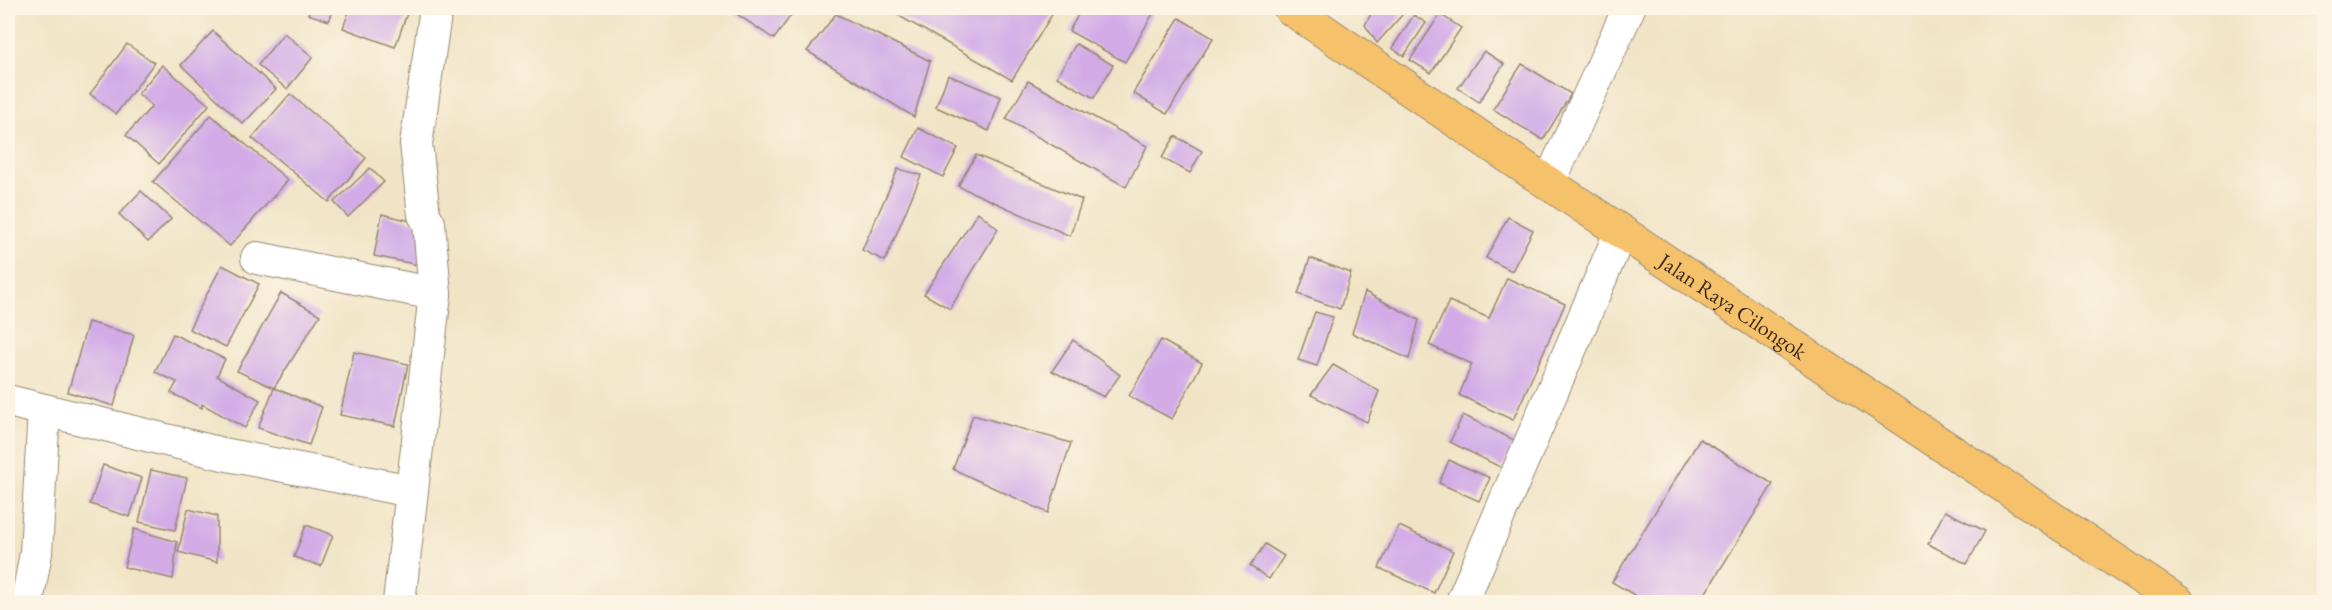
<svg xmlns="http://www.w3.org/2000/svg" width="2332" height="610" viewBox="0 0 2332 610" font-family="'EB Garamond',serif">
	<rect width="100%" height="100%" fill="#fcf5e5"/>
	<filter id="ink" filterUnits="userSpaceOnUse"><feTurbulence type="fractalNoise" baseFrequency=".0167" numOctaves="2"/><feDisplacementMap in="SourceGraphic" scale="12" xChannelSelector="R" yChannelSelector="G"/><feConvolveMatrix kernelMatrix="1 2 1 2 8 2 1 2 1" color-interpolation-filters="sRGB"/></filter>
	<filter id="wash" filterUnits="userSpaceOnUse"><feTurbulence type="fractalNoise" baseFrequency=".008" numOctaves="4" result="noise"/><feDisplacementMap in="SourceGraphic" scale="24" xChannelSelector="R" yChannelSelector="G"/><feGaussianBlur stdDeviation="1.35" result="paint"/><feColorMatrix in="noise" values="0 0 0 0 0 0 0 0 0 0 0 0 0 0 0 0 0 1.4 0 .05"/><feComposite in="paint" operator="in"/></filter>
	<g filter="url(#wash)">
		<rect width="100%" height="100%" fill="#f1e4c6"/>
		<g id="blocks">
			<!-- building -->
			<g fill="#d2abe7">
				<polygon points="310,8 334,8 329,21 308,14"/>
				<polygon points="350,8 409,8 395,47 343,28"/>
				<polygon points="728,8 796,8 774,39"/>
				<polygon points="885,8 1056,8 1012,80"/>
				<polygon points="1082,8 1150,8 1155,10 1125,62 1069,31"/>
				<polygon points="1374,8 1394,8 1402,15 1377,43 1365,25"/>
				<polygon points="836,14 930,61 914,117 807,51"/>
				<polygon points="1440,14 1461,28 1431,73 1410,60"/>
				<polygon points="1414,15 1426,23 1404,56 1392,48"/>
				<polygon points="1179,18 1213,38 1167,114 1133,93"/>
				<polygon points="213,31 276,89 243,124 181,65"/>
				<polygon points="284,33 313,57 287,89 258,65"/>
				<polygon points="127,44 154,63 116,114 90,94"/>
				<polygon points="1076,44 1113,65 1094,98 1057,77"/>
				<polygon points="1484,51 1504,64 1479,102 1458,88"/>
				<polygon points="1522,64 1571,94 1543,140 1493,109"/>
				<polygon points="162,65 209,105 159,164 126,135 152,106 138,94"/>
				<polygon points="948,75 1001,97 989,131 936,107"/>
				<polygon points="1028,81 1147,146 1126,187 1006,119"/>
				<polygon points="290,94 366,158 329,202 252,138"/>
				<polygon points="211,115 288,180 230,246 153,182"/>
				<polygon points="918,128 958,148 943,177 904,157"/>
				<polygon points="1175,136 1202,151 1190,173 1162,158"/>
				<polygon points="976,155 1082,200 1070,236 958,186"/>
				<polygon points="370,168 384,182 348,217 334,202"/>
				<polygon points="898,169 921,175 885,261 862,250"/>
				<polygon points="141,191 171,219 148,242 119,214"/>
				<polygon points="978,212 998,229 950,309 924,294"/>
				<polygon points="382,214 427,225 419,265 374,256"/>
				<polygon points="1508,217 1533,230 1512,271 1486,258"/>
				<polygon points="1310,258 1351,273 1340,309 1298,294"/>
				<polygon points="222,265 259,284 226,347 189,329"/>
				<polygon points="1507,278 1565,304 1513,420 1459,395 1472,364 1429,345 1449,301 1489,318"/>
				<polygon points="1365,292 1419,320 1409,359 1352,333"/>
				<polygon points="281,293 320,315 274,388 237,371"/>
				<polygon points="1315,312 1333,317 1317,366 1298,360"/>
				<polygon points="88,322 134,335 114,406 68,392"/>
				<polygon points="173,334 225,359 217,376 260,400 245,428 202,404 202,408 171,393 177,382 155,372"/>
				<polygon points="1073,340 1120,375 1104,397 1052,371"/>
				<polygon points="1161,340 1202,363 1172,419 1129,396"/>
				<polygon points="354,352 408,364 395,426 340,415"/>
				<polygon points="1333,365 1379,391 1367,422 1311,395"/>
				<polygon points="274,388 322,407 309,445 258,428"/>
				<polygon points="973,415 1071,443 1048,513 953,469"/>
				<polygon points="1463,415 1516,441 1502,468 1450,442"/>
				<polygon points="1700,439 1773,484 1700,602 1646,602 1612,582"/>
				<polygon points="1449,460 1490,478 1479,501 1439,483"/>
				<polygon points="103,465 142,478 130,517 90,504"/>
				<polygon points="151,470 187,478 175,530 139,522"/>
				<polygon points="188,509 217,516 217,562 178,552"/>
				<polygon points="1945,511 1985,531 1967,564 1928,544"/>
				<polygon points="306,525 333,535 321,566 294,557"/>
				<polygon points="1399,526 1453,551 1434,593 1379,568"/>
				<polygon points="134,529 177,542 173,579 124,567"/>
				<polygon points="1265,544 1284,556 1269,579 1250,566"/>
			</g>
		</g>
	</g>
	<g filter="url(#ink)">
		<use href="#blocks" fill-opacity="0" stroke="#968772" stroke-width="1.5"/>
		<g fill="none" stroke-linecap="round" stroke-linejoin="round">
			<defs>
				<g id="street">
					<polyline points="1549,183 1629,8"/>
					<polyline points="257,258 435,294"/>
					<polyline points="8,401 223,454 411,491"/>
					<polyline points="27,602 36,553 44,410"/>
					<polyline points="399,602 435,294 429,223 424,215 416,144 436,8"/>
					<polyline points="1462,602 1621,231"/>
				</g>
				<g id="highway">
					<path id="s1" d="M1290 8 1524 167 2178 602"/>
				</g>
			</defs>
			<!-- street casing -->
			<use href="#street" stroke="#968772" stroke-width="34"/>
			<!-- highway casing -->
			<use href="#highway" stroke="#968772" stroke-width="35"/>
			<!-- street -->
			<use href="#street" stroke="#fff" stroke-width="32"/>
			<!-- highway -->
			<use href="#highway" stroke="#f5c16b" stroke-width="33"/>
		</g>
	</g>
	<g text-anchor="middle" stroke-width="4.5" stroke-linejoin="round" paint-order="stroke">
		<!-- street labels -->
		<g font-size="22" fill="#3b2a1e" stroke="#fcf5e5">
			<text dy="8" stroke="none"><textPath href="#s1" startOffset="534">Jalan Raya Cilongok</textPath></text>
		</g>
	</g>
	<!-- margin -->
	<rect width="2332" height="610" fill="none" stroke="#fcf5e5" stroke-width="30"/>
</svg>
